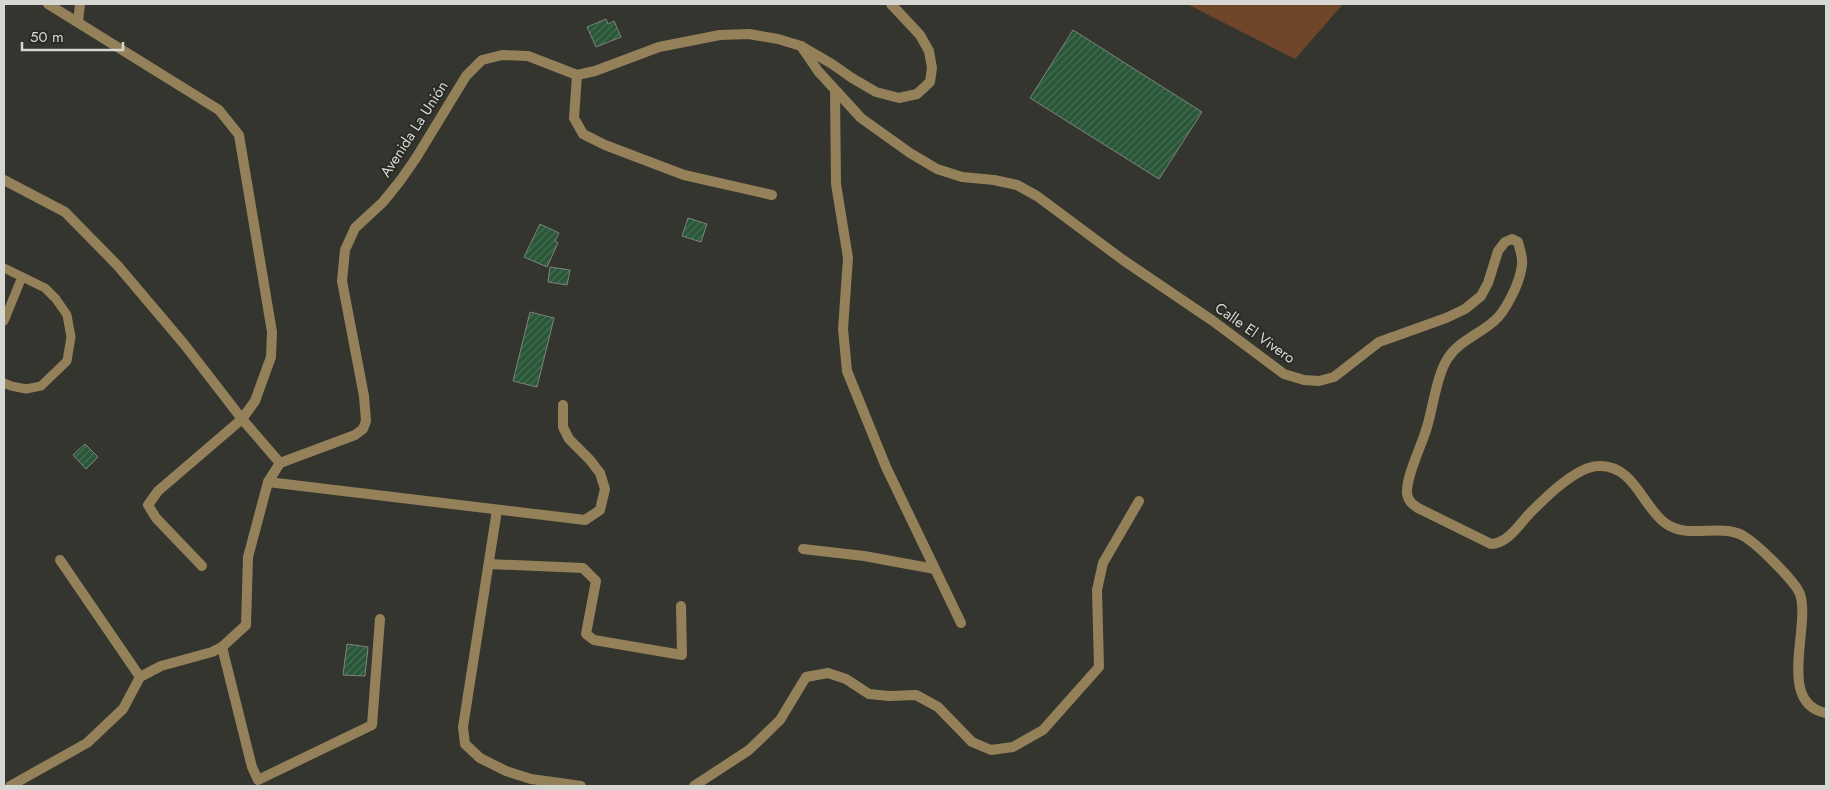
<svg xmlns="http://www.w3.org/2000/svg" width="1830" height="790" viewBox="0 0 1830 790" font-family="Jost,sans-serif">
	<defs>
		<pattern id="building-hatch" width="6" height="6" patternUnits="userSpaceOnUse" patternTransform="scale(1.25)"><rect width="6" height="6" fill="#2a5738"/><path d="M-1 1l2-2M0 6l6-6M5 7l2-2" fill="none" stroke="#486e54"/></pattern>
	</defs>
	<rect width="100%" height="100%" fill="#33352e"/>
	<!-- pitch -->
	<polygon fill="#70462b" points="1187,4 1343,4 1295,59"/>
	<!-- building -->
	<g fill="url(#building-hatch)" stroke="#7d847e">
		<polygon points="606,19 608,24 614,21 621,37 596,47 587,27"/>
		<polygon points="1073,30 1202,112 1159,179 1030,98"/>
		<polygon points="688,218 707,224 701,242 682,236"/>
		<polygon points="540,224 559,233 555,241 558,243 547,267 524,257"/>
		<polygon points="550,267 570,270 567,285 548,282"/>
		<polygon points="530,312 554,318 537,387 513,381"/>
		<polygon points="85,444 98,457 86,469 73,455"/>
		<polygon points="347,644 368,647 365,676 343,675"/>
	</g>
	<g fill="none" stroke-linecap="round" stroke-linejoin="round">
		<!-- service -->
		<g stroke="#94815a" stroke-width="9">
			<polyline points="4,268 45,288 56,299 67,315 71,337 67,361 41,386 26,389 11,386 4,383"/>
			<polyline points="4,321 22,277"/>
		</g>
		<!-- minor -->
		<g stroke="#94815a" stroke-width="10">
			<polyline points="48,4 219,110 239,135 272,332 271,357 255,401 242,419 158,491 148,505 156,518 202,566"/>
			<polyline points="78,22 80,4"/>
			<path d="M801 46 818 71 861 118 910 153 937 169 962 177 994 180 1017 185 1037 196 1123 260 1213 321 1284 374 1304 380 1319 381 1334 377 1379 342 1446 318 1465 309 1481 296 1488 283 1498 251 1505 242 1512 239 1518 242C1520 250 1523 257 1522 265 1520 282 1506 312 1493 322 1479 334 1458 342 1448 358 1437 374 1433 407 1427 427 1422 445 1406 476 1407 493 1408 501 1412 504 1418 508L1491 544C1508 544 1520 523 1531 512 1546 497 1577 466 1599 466 1634 465 1642 506 1665 523 1684 537 1707 528 1728 531 1734 532 1740 533 1745 537 1758 545 1795 581 1800 594 1811 627 1776 703 1826 713"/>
			<polyline points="577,75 574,118 583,134 605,145 684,175 772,195"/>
			<polyline points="835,91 836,184 848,258 843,329 847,371 886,467 961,623"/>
			<polyline points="4,180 65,212 118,266 184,344 242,419 280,463"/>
			<polyline points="268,482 585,520 600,510 605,489 600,473 590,460 569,439 563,427 563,405"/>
			<polyline points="497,510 463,727 465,744 480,758 506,771 531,779 581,786"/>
			<polyline points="803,549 864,556 935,569"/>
			<polyline points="60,560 140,677"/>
			<polyline points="489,564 583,568 596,581 586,634 594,640 682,655 681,606"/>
			<polyline points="222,647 252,767 258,780 372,725 380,619"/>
			<polyline points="10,786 87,743 123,709 140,677 161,666 212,652 222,647 246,625 248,557 268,482 280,463 355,435 363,429 366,421 364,396 342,281 345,250 355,228 383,202 400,181 416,158 466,76 482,60 502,55 528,56 577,75 595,71 659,47 720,35 749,34 778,39 801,46 832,64 852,78 876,92 899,98 917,94 930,82 932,68 929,51 920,35 891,4"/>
			<polyline points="694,786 749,750 780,720 806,677 828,673 846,679 869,694 889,696 916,695 938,707 972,742 991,750 1013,747 1043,730 1099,667 1097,590 1103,563 1139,501"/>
		</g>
	</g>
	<g text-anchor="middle" stroke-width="4" stroke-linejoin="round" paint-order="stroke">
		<!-- street labels -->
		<g font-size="15" fill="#d6d7d3" stroke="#292b24">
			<text transform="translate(414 129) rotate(-57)" y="5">Avenida La Unión</text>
			<text transform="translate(1255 333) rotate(35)" y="5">Calle El Vivero</text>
		</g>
	</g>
	<!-- border -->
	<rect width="1830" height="790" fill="none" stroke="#d6d7d3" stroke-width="10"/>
	<!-- scale -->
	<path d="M22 42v8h101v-8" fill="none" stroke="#d6d7d3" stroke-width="2.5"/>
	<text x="30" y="42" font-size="15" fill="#d6d7d3" stroke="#292b24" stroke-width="4" paint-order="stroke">50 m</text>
</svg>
